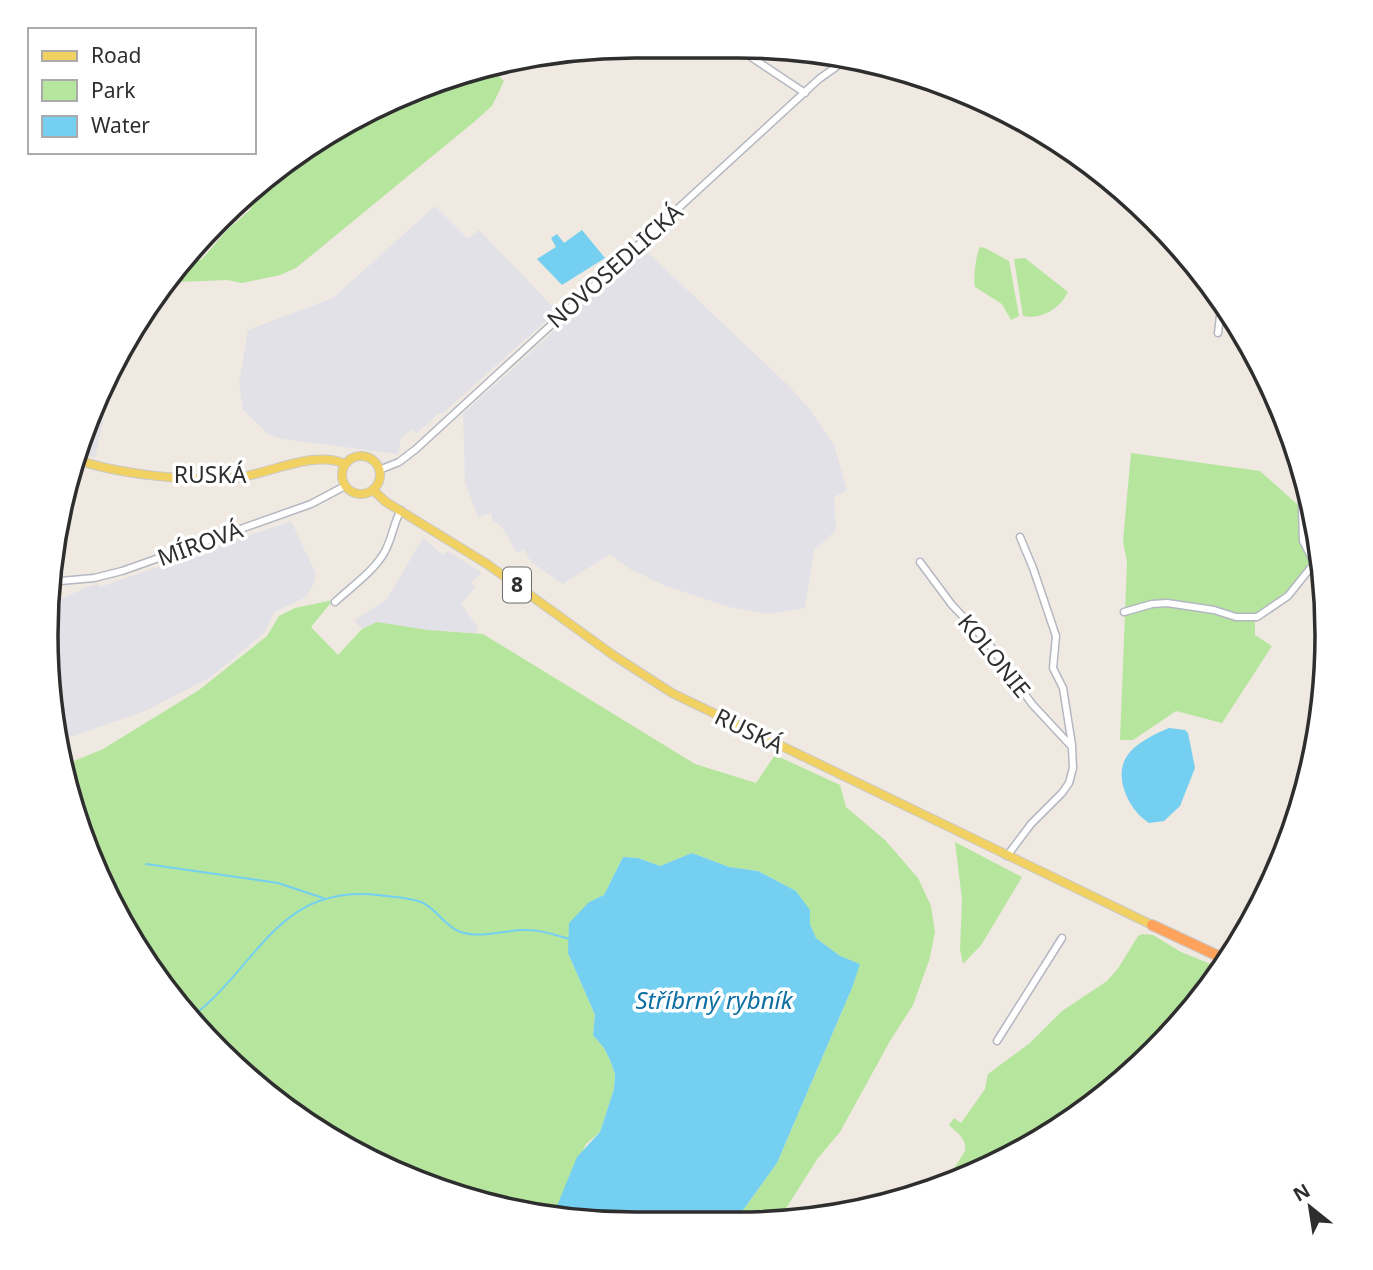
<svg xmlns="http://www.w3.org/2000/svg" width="1373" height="1270" viewBox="0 0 1373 1270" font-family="'Noto Sans',sans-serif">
	<rect width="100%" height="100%" fill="#efe9e1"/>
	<!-- industrial -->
	<g fill="#e3e1e8">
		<polygon points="435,206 468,239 479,230 557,311 443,413 438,414 416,434 412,429 404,435 401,438 398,454 282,439 268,434 243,410 239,383 248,330 333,298"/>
		<polygon points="643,248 791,388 810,410 834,445 847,490 834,497 836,530 814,550 805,608 770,614 729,607 666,586 630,569 610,554 563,584 531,562 524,549 517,553 502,527 493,521 491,513 478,517 465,482 463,414 563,323 571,319 574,311 598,290 604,288 607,282"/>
		<polygon points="103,391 103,422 95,458 79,451"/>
		<polygon points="291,521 316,574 313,585 306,597 274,612 265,632 211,677 145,711 56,742 48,604 90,586 98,584 100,587"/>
		<polygon points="423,538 443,555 448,551 482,573 471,582 475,587 461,604 478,628 476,633 428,630 377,622 362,629 354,621 387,599"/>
	</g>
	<!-- green -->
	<g fill="#b6e59e">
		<polygon points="489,67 504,81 492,106 474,122 296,268 280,275 242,283 227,280 179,282 168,280 183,258 192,263 202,259 227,230 250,210 264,179 276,168 375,106"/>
		<path d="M980 247 985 248 1009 261 1019 316 1011 320 1002 304 975 287C973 279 976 254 980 247Z"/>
		<path d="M1025 258 1068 292C1060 308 1042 320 1023 316L1014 259Z"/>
		<polygon points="1131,453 1260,471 1306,512 1314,512 1319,552 1286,593 1255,614 1255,635 1272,646 1222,723 1176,711 1133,740 1120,740 1127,562 1123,541"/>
		<polygon points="333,600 311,627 338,655 362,629 377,622 428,630 483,634 695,764 756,783 775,755 840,785 846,807 885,840 918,878 931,906 935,932 929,961 913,1005 890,1041 840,1132 818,1158 778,1221 733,1224 777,1163 852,988 840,956 816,938 796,891 758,871 729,867 692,853 660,866 638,858 623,857 604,895 589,902 568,953 595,1015 593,1035 604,1048 610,1060 615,1074 614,1089 600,1132 586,1144 552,1218 445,1193 340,1145 218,1052 145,963 91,861 62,766 103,749 199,690 267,636 279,616 295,608"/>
		<polygon points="955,842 1022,877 982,944 963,964 960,949 962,899"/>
		<path d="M1142 934 1153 935 1181 952 1223 969 1155 1052 1065 1125 963 1180 943 1186 965 1151C967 1138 957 1133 949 1125L954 1118 961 1123 985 1089 988 1074 1030 1043 1062 1011 1107 981 1119 967 1138 936Z"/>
	</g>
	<!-- water -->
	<g fill="#75cff0">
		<polygon points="582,230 605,258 562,285 537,259 556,247 551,238 557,234 564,243"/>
		<path d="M1169 728 1185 730 1188 733 1195 768 1180 806 1164 821 1149 823C1128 810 1110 772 1131 751 1140 741 1157 733 1169 728Z"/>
		<polygon points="692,853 729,867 758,871 796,891 810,910 810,924 816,938 840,956 860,964 852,988 777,1163 733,1224 552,1218 577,1157 600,1132 614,1089 615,1074 610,1060 604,1048 593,1035 595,1015 568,953 569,923 589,902 604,895 623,857 638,858 660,866"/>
	</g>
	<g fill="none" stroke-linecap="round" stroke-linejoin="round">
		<!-- stream -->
		<g stroke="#75cff0" stroke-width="2">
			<polyline points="146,864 278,883 323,898"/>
			<path d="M190 1018C258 968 276 884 378 895 392 897 408 897 421 902 436 908 444 925 458 931 479 940 506 929 528 930 542 930 556 935 569 939"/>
		</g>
		<defs>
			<g id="minor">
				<polyline points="742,51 805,93"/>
				<polyline points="1143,216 1154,218"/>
				<polyline points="1218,333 1222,299"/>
				<polyline points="379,470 399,462 416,449 819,79 850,57"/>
				<polyline points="1301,471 1303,541 1314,562"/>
				<polyline points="1020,537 1033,568 1056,636 1053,668 1063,688 1072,745"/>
				<polyline points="920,562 952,605 989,644 1032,704 1072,747 1073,768 1069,783 1062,793 1031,824 1007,856"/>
				<polyline points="49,582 94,578 122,571 311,504 345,486"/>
				<path d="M335 602C351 587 373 572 384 553 392 540 393 524 401 510"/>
				<polyline points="1124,612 1152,604 1167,603 1214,610 1236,617 1257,617 1288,596 1320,556"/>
				<polyline points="997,1041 1062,938"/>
			</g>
			<g id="major">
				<circle cx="361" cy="475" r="19"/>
				<path d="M75 459C116 474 191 482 235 478 266 475 315 449 345 464"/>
				<polyline points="373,490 386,502 487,564 613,655 672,693 1152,925"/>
			</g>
			<polyline id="highway" points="1152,925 1229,961"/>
		</defs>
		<!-- minor casing -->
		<use href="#minor" stroke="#b4b7c1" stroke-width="9"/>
		<!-- major casing -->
		<use href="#major" stroke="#c9c9c9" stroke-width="10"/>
		<!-- highway casing -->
		<use href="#highway" stroke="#c9c9c9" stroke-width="12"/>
		<!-- minor -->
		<use href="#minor" stroke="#fff" stroke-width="6"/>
		<!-- major -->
		<use href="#major" stroke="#f2d163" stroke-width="8"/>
		<!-- highway -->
		<use href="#highway" stroke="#ffa35c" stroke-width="10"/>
	</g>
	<g text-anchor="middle" stroke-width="7" stroke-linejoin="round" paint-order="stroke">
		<!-- shield labels -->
		<rect fill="#fff" stroke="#6d6d6d" stroke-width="2" x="503" y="567.5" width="28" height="35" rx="5"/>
		<g font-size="21" font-weight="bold" fill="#2e2e2e">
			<text x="517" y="592">8</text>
		</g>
		<!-- street labels -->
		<g font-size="23" fill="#2e2e2e" stroke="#fff">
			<text transform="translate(615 266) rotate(-42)" y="8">NOVOSEDLICKÁ</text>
			<text x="210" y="483">RUSKÁ</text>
			<text transform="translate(200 544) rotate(-20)" y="8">MÍROVÁ</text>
			<text transform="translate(994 656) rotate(51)" y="8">KOLONIE</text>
			<text transform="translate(749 731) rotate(26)" y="8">RUSKÁ</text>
		</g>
		<!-- water labels -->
		<g font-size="24" font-style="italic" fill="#0d6fa3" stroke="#fff">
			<text x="714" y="1009">Stříbrný rybník</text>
		</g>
	</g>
	<!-- crop -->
	<path d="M0 0H1373V1270H0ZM635 58H738A577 577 0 0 1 1315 635V635A577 577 0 0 1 738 1212H635A577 577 0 0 1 58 635V635A577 577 0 0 1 635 58Z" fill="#fff" fill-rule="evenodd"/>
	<path fill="none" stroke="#2e2e2e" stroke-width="3.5" d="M635 58H738A577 577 0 0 1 1315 635V635A577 577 0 0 1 738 1212H635A577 577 0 0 1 58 635V635A577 577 0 0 1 635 58Z"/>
	<!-- legend -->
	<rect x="28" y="28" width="228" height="126" fill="#ffffff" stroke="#ababab" stroke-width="2"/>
	<rect x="42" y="51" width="35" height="10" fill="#f2d163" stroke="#ababab" stroke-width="2"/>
	<text x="91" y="63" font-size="21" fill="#2e2e2e">Road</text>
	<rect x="42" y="80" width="35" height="21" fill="#b6e59e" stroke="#ababab" stroke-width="2"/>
	<text x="91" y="98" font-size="21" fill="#2e2e2e">Park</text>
	<rect x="42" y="116" width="35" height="21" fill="#75cff0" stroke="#ababab" stroke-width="2"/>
	<text x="91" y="133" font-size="21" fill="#2e2e2e">Water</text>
	<!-- north arrow -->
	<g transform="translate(1310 1207) rotate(330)" stroke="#ffffff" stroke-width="5" paint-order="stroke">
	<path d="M0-5L12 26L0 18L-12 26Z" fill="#2e2e2e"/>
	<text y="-10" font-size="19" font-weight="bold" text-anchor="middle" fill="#2e2e2e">N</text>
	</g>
</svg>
